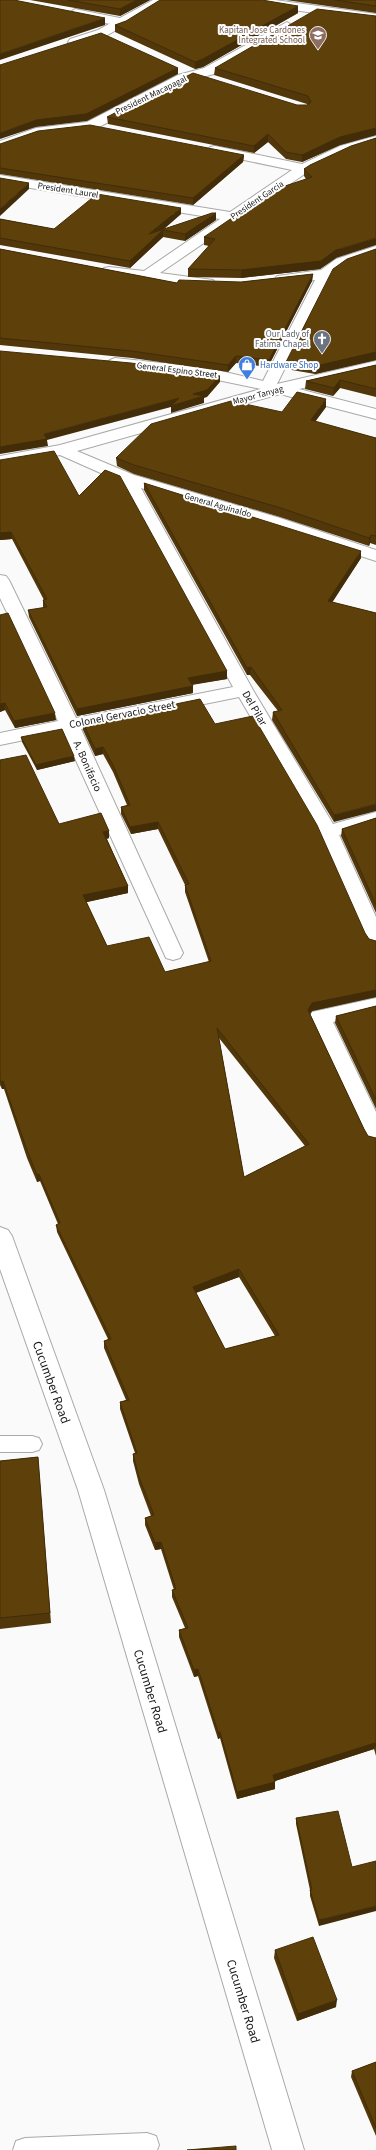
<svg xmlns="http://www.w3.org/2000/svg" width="376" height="2150" viewBox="0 0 376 2150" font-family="'Source Sans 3',sans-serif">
	<rect width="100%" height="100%" fill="#fafafb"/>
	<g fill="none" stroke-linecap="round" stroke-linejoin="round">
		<defs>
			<g id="service">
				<polygon points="0,1436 32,1436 39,1438 42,1444 39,1450 32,1452 0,1452"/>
				<polygon points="147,2133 156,2136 159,2145 157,2150 13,2150 16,2141 25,2138"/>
			</g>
			<polygon id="pedestrian" points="376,998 376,1012 333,1022 376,1112 376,1144 368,1142 365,1136 309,1017 312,1012"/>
			<g id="minor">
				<polygon points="247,0 275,0 376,14 376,22 253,4"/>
				<polygon points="75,9 125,19 131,23 125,27 71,16 69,13"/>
				<polygon points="287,22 293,26 291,29 214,74 188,81 95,129 38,136 0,150 0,141 36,128 87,122 178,75 204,68"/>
				<polygon points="376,136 376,144 350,152 309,171 160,273 213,280 215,283 213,286 208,287 109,275 104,274 102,271 104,268 109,267 144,271 220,219 0,183 0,175 230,212 292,170 210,153 208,150 210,147 215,146 302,164 340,146"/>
				<polygon points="376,246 376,255 346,265 331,276 277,384 376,361 376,371 299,389 376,409 376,419 280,394 77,451 134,475 280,518 376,550 376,561 268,526 141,488 253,690 333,824 376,812 376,824 339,835 376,917 376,947 369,945 366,940 318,832 239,697 81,729 183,953 180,958 173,960 166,958 63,732 0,745 0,733 58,721 0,598 0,575 6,576 9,580 76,718 233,687 121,482 60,455 0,466 0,456 60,445 261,389 208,378 115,368 110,366 107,363 110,360 115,358 208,368 263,381 315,280 282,283 277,282 275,279 277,276 321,270 336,259"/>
			</g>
			<polygon id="tertiary" points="153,0 168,0 106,36 74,46 68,42 70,39 98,30"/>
			<polygon id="secondary" points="0,1227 8,1230 12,1236 104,1490 304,2150 272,2150 78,1490 0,1269"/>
		</defs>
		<!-- service casing -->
		<use href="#service" stroke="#a9a9aa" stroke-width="2"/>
		<!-- pedestrian casing -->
		<use href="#pedestrian" stroke="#a9a9aa" stroke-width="2"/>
		<!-- minor casing -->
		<use href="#minor" stroke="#a9a9aa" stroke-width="2"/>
		<!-- tertiary casing -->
		<use href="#tertiary" stroke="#a9a9aa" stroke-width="2"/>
		<!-- secondary casing -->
		<use href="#secondary" stroke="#a9a9aa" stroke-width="2"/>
		<!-- service -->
		<use href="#service" fill="#fff" fill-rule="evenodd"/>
		<!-- pedestrian -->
		<use href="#pedestrian" fill="#fff" fill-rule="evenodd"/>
		<!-- minor -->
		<use href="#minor" fill="#fff" fill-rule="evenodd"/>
		<!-- tertiary -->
		<use href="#tertiary" fill="#fff" fill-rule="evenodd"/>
		<!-- secondary -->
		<use href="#secondary" fill="#fff" fill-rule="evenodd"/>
	</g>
	<!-- wall -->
	<g fill="#513709" fill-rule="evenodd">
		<polygon points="30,0 150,0 120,16"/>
		<polygon points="286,0 376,0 376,13"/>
		<polygon points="298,13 203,67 195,69 115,32 115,25 126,21"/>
		<polygon points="376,16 376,135 340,145 302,162 286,159 268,142 254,153 108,124 107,117 297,105 307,105 308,104 307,104 214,75 215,68"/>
		<polygon points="376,138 336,258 320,269 241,278 188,277 188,269 209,246 204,245 204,237 306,179 304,176 304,169"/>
		<polygon points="0,144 244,155 243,162 193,205 0,174"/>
		<polygon points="181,214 163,230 216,220 185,241 163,237 130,268 0,245 0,219 54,229"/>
		<polygon points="0,249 177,283 241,282 313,274 312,281 268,367 236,363 228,372 132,358 0,345"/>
		<polygon points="376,249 376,360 315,374 286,369 286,362"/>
		<polygon points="376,365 376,397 340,388 333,396 305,389 306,381"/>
		<polygon points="326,407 315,422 376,438 376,545 370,543 369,546 280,517 134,474 117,466 116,458 282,412"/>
		<polygon points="0,460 79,496 227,671 227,679 192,685 193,686 193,693 77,716 29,617 28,610 43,608 43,600 44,600 12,539 0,540"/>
		<polygon points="144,483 361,558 332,602 376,613 334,822 272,720 273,712 278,711 250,675 247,675 144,490"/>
		<polygon points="0,615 56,720 15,728 5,710 0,712"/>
		<path d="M83 723 215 724 369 939 376 941V997L312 1011 310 1014 364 1129 368 1136 376 1138V1756L374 1749 275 1781V1789L237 1799 220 1738 218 1739 198 1676 194 1677 179 1637V1630L185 1628 172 1597V1590H174L161 1549 155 1550 145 1525V1518L151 1516 139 1484 133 1461V1454L135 1453 120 1409V1402L126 1400 104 1348V1341L108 1339 57 1232 56 1225 58 1224 40 1181 37 1182 27 1158 4 1089H2L0 1085V760L59 824 109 831V838L107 839 128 886V893L86 902 107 946 165 972 209 962 185 892V885L158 829 131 834 121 814V807L127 805 113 772 103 754 95 756 83 730ZM219 1038 305 1146 244 1177ZM239 1277 275 1336 225 1349 196 1293Z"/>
		<polygon points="21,737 75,761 37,770 22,742"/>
		<polygon points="376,818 376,913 341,836 342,829"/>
		<polygon points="376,1006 376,1109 335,1023 336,1016"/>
		<polygon points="38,1457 51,1623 0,1629 0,1461"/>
		<polygon points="296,1818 352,1867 319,1926 310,1896 310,1890 296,1824"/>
		<polygon points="275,1950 336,2007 297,2021 274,1958"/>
		<polygon points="376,2062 376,2136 351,2077 352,2071"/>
	</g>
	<!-- shaded-wall -->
	<g fill="#422d08">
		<polygon points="137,0 150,0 120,16 120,9"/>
		<polygon points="298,6 298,13 203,67 195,69 195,62"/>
		<polygon points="105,18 105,25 0,60 0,54"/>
		<polygon points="178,68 178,74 87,121 36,127 0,139 0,133"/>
		<polygon points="376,128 376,135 340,145 302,162 302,155 340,137"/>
		<polygon points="268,134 268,142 254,153 254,146"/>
		<polygon points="244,155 243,162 193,205 193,198"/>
		<polygon points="29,183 29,189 0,216 0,209"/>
		<polygon points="181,208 181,214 149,241 149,234"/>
		<polygon points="216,213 216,220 185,241 185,234"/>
		<polygon points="163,230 163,237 130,268 130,261"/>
		<polygon points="376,238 376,245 336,258 320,269 241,278 241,270 336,250"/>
		<polygon points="313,274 312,281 268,367 269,360"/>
		<polygon points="376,352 376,360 315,374 316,366"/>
		<polygon points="236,356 236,363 228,372 228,365"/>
		<polygon points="220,376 220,382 207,397 204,398 204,403 171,413 171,407 47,440 48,446 0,454 0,447 44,434 193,394"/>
		<polygon points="340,380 340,388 333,396 334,388"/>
		<polygon points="326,399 326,407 310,428 311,420"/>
		<polygon points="11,532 12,539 0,540 0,533"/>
		<polygon points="371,535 370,543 369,546 369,538"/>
		<polygon points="361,551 361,558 328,609 328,601"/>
		<polygon points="251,667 250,675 247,675 247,668"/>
		<polygon points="227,671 227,679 188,685 188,678"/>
		<polygon points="193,686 193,693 77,716 77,709"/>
		<polygon points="5,703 5,710 0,712 0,704"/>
		<polygon points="55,713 56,720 15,728 14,721"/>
		<polygon points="103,747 103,754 95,756 95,749"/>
		<polygon points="74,756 75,761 37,770 36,765"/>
		<polygon points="376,804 376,811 334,822 334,815"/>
		<polygon points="158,822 158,829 131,834 130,827"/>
		<polygon points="109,831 109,838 104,839 103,832"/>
		<polygon points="128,886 128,893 83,903 83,895"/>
		<polygon points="376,990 376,997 312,1011 308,1018 308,1010 312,1003"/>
		<polygon points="3,1081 4,1089 2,1089 1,1082"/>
		<polygon points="39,1174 40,1181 37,1182 37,1175"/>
		<polygon points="239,1269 239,1277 192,1294 193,1287"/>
		<polygon points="161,1542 161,1549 155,1550 155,1543"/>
		<polygon points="198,1669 198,1676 194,1677 194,1670"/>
		<polygon points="218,1732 220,1732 220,1738 218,1739"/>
		<polygon points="375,1743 374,1749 272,1782 273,1775"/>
		<polygon points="275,1782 275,1789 237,1799 237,1792"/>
		<polygon points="376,1906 376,1911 319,1926 319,1920"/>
		<polygon points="337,2000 336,2007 297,2021 298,2014"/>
	</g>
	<!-- building -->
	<g fill="#5e400b" stroke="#422d08" fill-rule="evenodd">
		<polygon points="0,0 14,0 105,18 0,54"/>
		<polygon points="68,0 137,0 120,9"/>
		<polygon points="160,0 262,0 298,6 203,59 195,62 115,25 126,21"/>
		<polygon points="335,0 376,0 376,6"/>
		<polygon points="317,9 376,16 376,128 340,137 302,155 286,152 268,134 254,146 107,117 193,73 297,105 307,105 311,102 308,96 215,68"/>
		<polygon points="101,33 178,68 86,114 36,120 0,133 0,65"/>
		<polygon points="90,125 244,155 193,198 0,168 0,144 38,131"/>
		<polygon points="376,138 376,238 336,250 321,261 241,270 188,269 215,239 204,237 273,190 312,177 304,169 310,165 351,146"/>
		<polygon points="0,178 29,183 0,209"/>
		<polygon points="97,194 181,208 149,234 212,213 216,213 185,234 163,230 130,261 0,238 0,219 54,229"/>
		<polygon points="0,249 177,283 179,280 241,282 313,274 269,360 236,356 228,365 132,351 0,338"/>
		<polygon points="376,249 376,352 316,366 286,362 333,269 347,259"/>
		<polygon points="0,351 131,363 220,376 207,390 193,394 204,396 171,406 179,398 44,434 47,439 0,447"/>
		<polygon points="376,365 376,389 340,380 334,388 306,381"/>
		<polygon points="297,392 326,399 311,420 376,438 376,536 371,535 369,538 281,508 134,465 116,458 151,424 231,401 282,412"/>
		<polygon points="54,451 79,496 105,470 120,476 227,671 188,678 193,686 77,709 28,610 47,607 43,600 47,599 11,532 0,533 0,460"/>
		<polygon points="144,483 361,551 328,601 376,613 376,804 334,815 273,712 282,710 251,667 247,668"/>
		<polygon points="8,613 55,713 14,721 5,703 0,704 0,615"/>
		<path d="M200 699 215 724 253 716 317 825 365 933 369 939 376 941V990L312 1003 308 1010 364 1129 368 1136 376 1138V1747L375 1743 273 1775 275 1782 237 1792 220 1732H218L198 1669 194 1670 179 1630 188 1628 172 1590 176 1589 161 1542 155 1543 145 1518 154 1515 139 1477 133 1454 137 1453 120 1402 129 1400 104 1341 111 1339 56 1225 60 1223 39 1174 37 1175 27 1150 3 1081 1 1082 0 1079V760L26 755 59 824 101 813 109 831 103 832 128 886 83 895 107 946 149 937 165 972 211 961 185 885 189 884 158 822 130 827 121 807 130 805 113 765 103 747 95 749 83 723ZM217 1028 309 1144 244 1177ZM239 1269 279 1335 225 1349 193 1287Z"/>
		<polygon points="62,729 74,756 36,765 21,737"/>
		<polygon points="376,818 376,905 342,829"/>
		<polygon points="376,1006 376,1100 336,1016"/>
		<polygon points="38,1457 50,1613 0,1618 0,1461"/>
		<polygon points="338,1811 352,1867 376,1861 376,1906 319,1920 310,1890 312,1890 296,1818"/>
		<polygon points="313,1937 337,2000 298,2014 275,1950"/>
		<polygon points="376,2062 376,2128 352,2071"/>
		<polygon points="236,2146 236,2150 187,2150"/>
	</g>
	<!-- icons -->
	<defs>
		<symbol id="school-pin" viewBox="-11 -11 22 30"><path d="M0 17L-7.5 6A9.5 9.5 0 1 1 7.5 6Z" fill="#8d6e63" stroke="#fff"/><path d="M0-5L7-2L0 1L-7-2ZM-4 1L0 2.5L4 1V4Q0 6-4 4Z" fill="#fff"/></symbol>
		<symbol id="church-pin" viewBox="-11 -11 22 30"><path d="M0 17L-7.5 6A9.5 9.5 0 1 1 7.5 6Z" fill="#6b7280" stroke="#fff"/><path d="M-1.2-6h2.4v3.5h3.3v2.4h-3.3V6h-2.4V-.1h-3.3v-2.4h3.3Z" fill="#fff"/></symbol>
		<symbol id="shop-pin" viewBox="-11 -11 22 30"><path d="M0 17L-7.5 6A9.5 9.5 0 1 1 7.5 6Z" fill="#3f7fe0" stroke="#fff"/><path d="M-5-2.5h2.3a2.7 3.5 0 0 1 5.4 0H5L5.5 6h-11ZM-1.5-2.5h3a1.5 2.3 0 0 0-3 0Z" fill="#fff"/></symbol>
	</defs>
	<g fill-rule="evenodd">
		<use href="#school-pin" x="308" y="25" width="20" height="27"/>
		<use href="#church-pin" x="312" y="329" width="20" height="27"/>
		<use href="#shop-pin" x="237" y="355" width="20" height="27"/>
	</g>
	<g text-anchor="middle" stroke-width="4" stroke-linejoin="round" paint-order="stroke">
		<!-- far-education labels -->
		<g font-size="9" fill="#785e54" stroke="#fff" text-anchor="end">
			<text x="305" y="33">Kapitan Jose Cardones<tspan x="305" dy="10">Integrated School</tspan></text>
		</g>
		<!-- far-street labels -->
		<g font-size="9" fill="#181819" stroke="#fff">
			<text transform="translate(151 95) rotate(-26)" y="3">President Macapagal</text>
			<text transform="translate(68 190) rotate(9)" y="3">President Laurel</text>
			<text transform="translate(257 200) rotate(-34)" y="3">President Garcia</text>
			<text transform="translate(177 370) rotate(7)" y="3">General Espino Street</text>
			<text transform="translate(258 395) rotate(-15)" y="3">Mayor Tanyag</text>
			<text transform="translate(218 505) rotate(16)" y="3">General Aguinaldo</text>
		</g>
		<!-- far-worship labels -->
		<g font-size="9" fill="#5b616d" stroke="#fff" text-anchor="end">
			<text x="309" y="337">Our Lady of<tspan x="309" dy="10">Fatima Chapel</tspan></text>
		</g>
		<!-- far-shop labels -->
		<g font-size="9" fill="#366cbe" stroke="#fff" text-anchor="start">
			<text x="260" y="368">Hardware Shop</text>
		</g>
		<!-- street labels -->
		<g font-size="11" fill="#181819" stroke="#fff">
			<text transform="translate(255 708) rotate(60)" y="4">Del Pilar</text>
			<text transform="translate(122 714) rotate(-11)" y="4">Colonel Gervacio Street</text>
			<text transform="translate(88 766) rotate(66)" y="4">A. Bonifacio</text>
		</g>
		<!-- near-street labels -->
		<g font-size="13" fill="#181819" stroke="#fff">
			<text transform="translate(52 1382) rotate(70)" y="5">Cucumber Road</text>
			<text transform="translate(151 1691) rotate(73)" y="5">Cucumber Road</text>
			<text transform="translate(244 2001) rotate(73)" y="5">Cucumber Road</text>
		</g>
	</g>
</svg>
